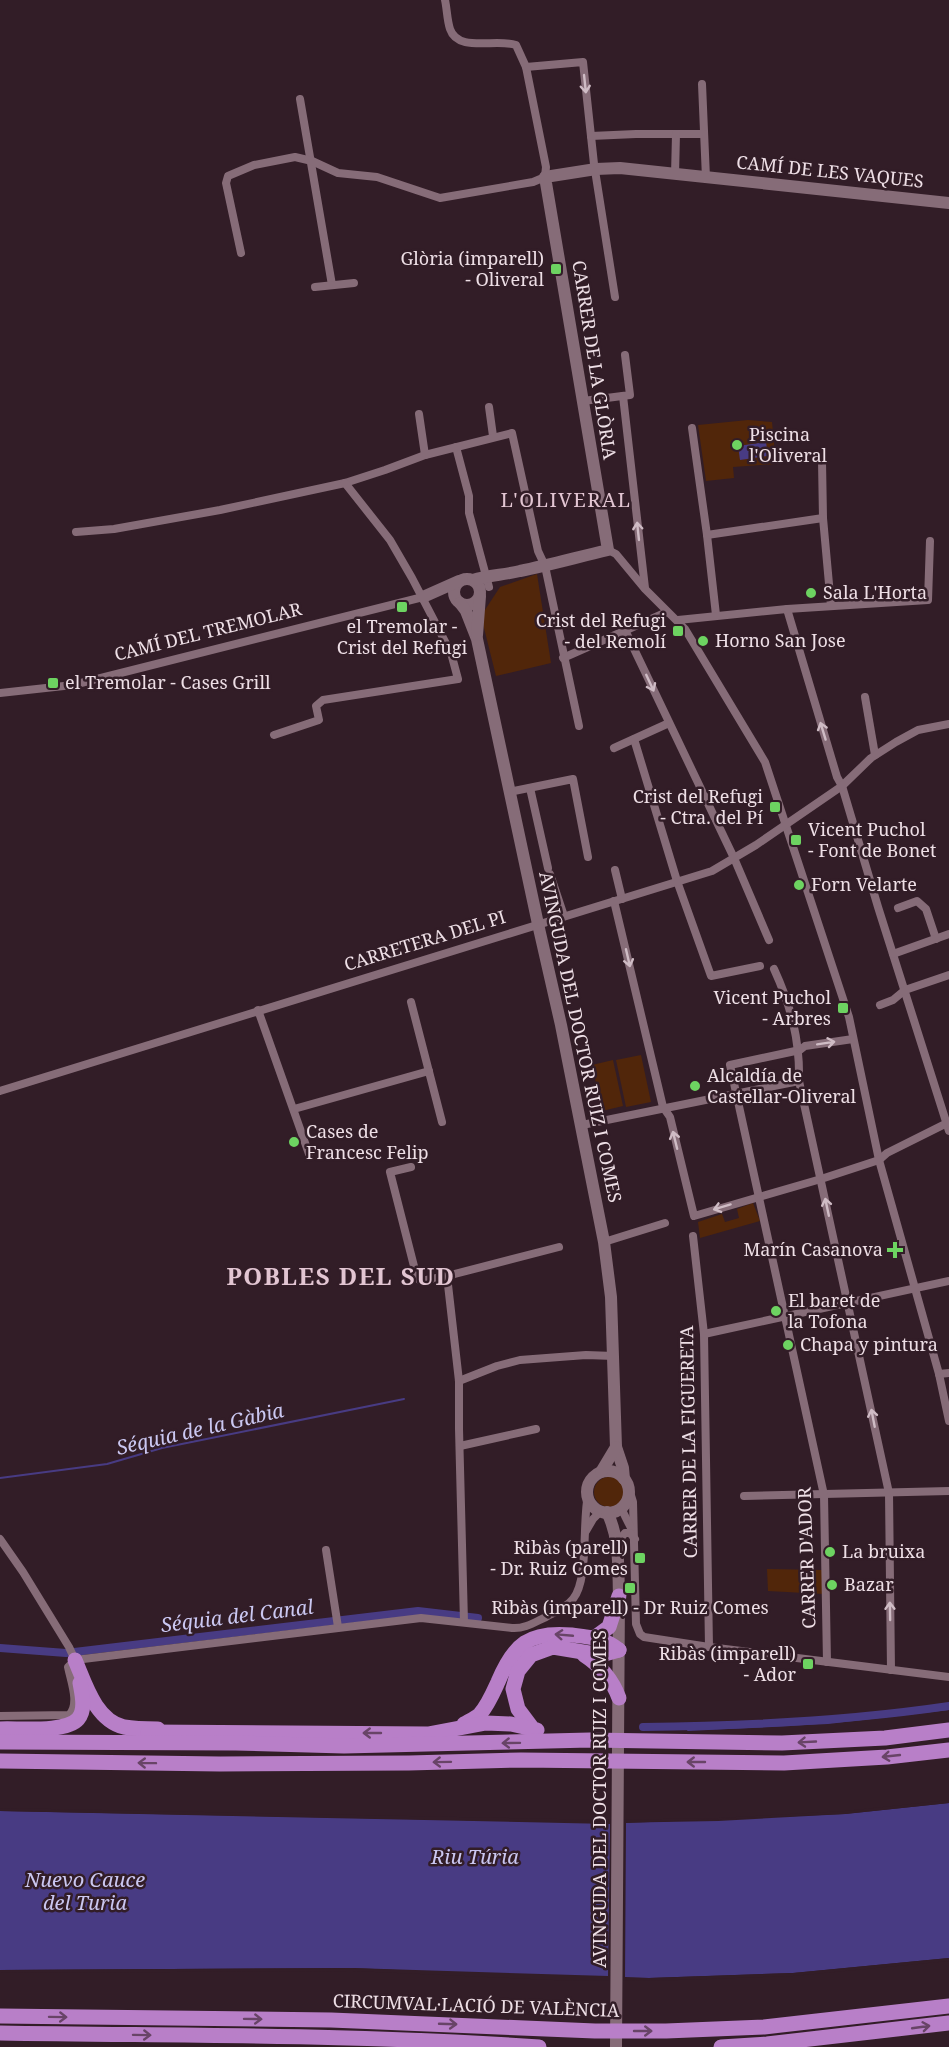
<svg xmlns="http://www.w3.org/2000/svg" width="949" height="2047" viewBox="0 0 949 2047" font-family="'Noto Serif',serif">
	<rect width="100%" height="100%" fill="#321d27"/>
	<!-- green -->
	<g fill="#51260a">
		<polygon points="748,420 772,422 776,464 733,467 734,478 706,481 698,425"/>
		<polygon points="537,574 551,663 496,676 481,616 500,587"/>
		<polygon points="641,1055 651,1102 626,1107 616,1060"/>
		<polygon points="613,1060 623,1106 602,1111 592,1065"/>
		<polygon points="753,1203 760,1221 700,1238 698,1222 722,1214 725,1222 739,1218 737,1209"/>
		<circle cx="609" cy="1492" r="15"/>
		<polygon points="767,1569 823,1570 824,1594 768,1591"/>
	</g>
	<!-- water -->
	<g fill="#483b83">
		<polygon points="766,442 768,456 740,460 738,446"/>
		<polygon points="949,1803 949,1958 793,1973 649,1978 553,1977 352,1968 0,1970 0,1811 608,1823 718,1821 845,1814"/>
	</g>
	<!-- pier -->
	<polygon fill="#321d27" points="949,1800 949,1803 845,1814 626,1823 625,1977 649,1978 793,1973 949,1958 949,1961 793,1976 649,1981 553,1980 352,1971 0,1973 0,1970 352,1968 608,1976 610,1824 0,1811 0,1808 607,1820 718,1818 845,1811"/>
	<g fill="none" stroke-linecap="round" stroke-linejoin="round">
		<!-- stream -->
		<g stroke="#483b83" stroke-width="2">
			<polyline points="0,1478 107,1464 162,1448 404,1399"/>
			<polyline points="688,1730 828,1723 949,1709"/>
		</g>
		<!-- canal -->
		<g stroke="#483b83" stroke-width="8">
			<polyline points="0,1648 66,1653 418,1611 478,1618"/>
			<path d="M643 1727C746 1726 847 1721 949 1706"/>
		</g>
		<!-- street -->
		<g stroke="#866c78" stroke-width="8">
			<polyline points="526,67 583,62 594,164 615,297"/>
			<polyline points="702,84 706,178"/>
			<polyline points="300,99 332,285"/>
			<polyline points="591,136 636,134 704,134"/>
			<polyline points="675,175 676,134"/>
			<path d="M241 253 226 183 228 176 254 165 295 157 312 161 338 173 377 177 440 198 533 182 545 177 546 167 526 67 516 45C496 38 458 53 450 29 447 20 447 9 445 0"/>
			<polyline points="315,287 354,283"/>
			<polyline points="623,396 645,588"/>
			<polyline points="583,401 630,395 625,355"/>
			<polyline points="489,407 493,436"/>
			<polyline points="419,414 425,455"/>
			<polyline points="692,428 707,535 716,615"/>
			<polyline points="456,447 469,496 469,513 489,587"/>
			<polyline points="822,461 823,518 831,606"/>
			<polyline points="76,532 114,529 220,510 345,483 385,470 425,455 512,433 538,551 545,566 579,726"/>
			<polyline points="707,535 823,518"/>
			<polyline points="608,550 616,554 645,589 685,629 765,762 849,1017 879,1160 939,1374 949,1421"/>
			<polyline points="787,609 837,777 842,786 878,907 949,1131"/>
			<polyline points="678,620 787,609 928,600 930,541"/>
			<polyline points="625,630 734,858 769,940"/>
			<polyline points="563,658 667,612"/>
			<polyline points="0,693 73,685 423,597"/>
			<polyline points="865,697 875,755"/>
			<polyline points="274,735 319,720 316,706 323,700 458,679 451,653 412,578 390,540 345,483"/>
			<polyline points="634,739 677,881 711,976 760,966"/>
			<polyline points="614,748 669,723"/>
			<polyline points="530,788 548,868"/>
			<polyline points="509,792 573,779 588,857"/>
			<polyline points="615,870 622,899"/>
			<polyline points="550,874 564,916"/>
			<polyline points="614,901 663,1107 670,1117 694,1216 821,1179 879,1160 887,1153 949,1122"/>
			<polyline points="898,908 917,901 926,909 936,939"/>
			<polyline points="893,954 949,934"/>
			<path d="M774 969C791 1006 800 1040 799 1081L889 1493 891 1670"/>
			<polyline points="411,1002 442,1122"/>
			<polyline points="880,1005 893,1000 905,990 949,975"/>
			<polyline points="258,1010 309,1154"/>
			<polyline points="0,1091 712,871 756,845 842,786 871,758 896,742 918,730 949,724"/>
			<polyline points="294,1109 429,1071"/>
			<polyline points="582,1125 799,1081"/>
			<polyline points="411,1167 390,1172 417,1278 421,1281 447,1276"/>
			<polyline points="693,1236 704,1334 709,1647"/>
			<polyline points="604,1242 665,1223"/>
			<polyline points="704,1334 949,1281"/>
			<polyline points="939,1374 949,1373"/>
			<polyline points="459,1381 497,1366 520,1360 586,1355 614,1356"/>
			<polyline points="460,1446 536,1429"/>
			<polyline points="629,1489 633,1502 636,1624 640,1634 644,1637 709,1647 949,1677"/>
			<polyline points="744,1496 949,1491"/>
			<polyline points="621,1508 631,1528"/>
			<polyline points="586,1531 593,1519 601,1511"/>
			<polyline points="0,1539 23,1572 69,1647 75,1660"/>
			<polyline points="620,1539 625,1533 630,1533 635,1539"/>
			<polyline points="326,1550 338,1627"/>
			<polyline points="464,1622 459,1429 459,1381 447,1276 559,1247"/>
			<path d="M75 1660 421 1618 512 1628C525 1629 535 1622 546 1617 555 1612 566 1608 573 1599 589 1580 582 1523 588 1495"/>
			<polyline points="827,1662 824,1495 730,1065 800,1050 805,1046 853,1039"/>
			<path d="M0 1716 69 1715C80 1704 71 1682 68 1667L75 1660"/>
		</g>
		<!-- secondary -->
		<g stroke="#866c78" stroke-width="12">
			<circle cx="467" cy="592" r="13"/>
			<path d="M473 580C488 575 504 575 520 571 549 565 578 557 608 550L545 177 596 169 620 168 949 203"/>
			<polyline points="423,597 459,581"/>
			<polyline points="460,603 466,611 477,639 538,924 561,1025 604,1242 611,1297 616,1447 623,1468 624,1479"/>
			<polyline points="477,635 480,596"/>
			<circle cx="608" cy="1492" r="21"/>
			<polyline points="601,1472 616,1447"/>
			<path d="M607 1512C620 1538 618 1567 619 1596L616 2047"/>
		</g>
		<!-- highway -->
		<g stroke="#b87fc8" stroke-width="15">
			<polyline points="594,1638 609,1627 619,1596"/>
			<path d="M584 1655C601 1666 612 1679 619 1698"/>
			<path d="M75 1660C85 1683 95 1720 124 1727 135 1729 147 1729 158 1729"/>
			<path d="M464 1724C469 1721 476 1718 480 1714 488 1705 493 1693 498 1682 514 1644 529 1631 572 1635 590 1637 605 1638 619 1650"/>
			<path d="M0 1729C18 1728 66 1733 78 1719 86 1710 82 1694 80 1683"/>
			<polyline points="537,1730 533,1729 518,1709 513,1689 518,1671 531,1655 553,1647 601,1655 619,1650"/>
			<polyline points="148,1732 428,1734 486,1723 511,1724 533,1729"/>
			<polyline points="0,1742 236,1743 344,1746 590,1740 782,1743 885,1738 949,1730"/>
			<polyline points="0,1761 220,1764 409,1763 521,1760 784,1763 887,1757 949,1750"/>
			<polyline points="0,2016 331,2020 595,2031 666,2031 764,2027 949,2006"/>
			<path d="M0 2033C180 2036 359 2034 539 2047"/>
			<polyline points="721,2047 767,2044 949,2023"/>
		</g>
	</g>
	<!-- one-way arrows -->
	<defs><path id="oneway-shaft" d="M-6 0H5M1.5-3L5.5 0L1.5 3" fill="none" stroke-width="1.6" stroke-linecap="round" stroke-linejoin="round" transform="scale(1.5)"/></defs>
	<g stroke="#cfbcc5">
		<use href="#oneway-shaft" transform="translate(585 84) rotate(84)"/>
		<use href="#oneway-shaft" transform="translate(638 531) rotate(-96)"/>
		<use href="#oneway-shaft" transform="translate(650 683) rotate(65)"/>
		<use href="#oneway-shaft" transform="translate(823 731) rotate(-107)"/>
		<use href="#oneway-shaft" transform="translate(628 958) rotate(77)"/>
		<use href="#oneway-shaft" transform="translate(826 1043) rotate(-9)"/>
		<use href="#oneway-shaft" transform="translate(675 1140) rotate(-104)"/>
		<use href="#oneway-shaft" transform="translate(722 1207) rotate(163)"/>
		<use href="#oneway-shaft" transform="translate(827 1207) rotate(-102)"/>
		<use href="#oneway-shaft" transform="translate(873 1418) rotate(-101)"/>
		<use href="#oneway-shaft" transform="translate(890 1611) rotate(-91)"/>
	</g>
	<g stroke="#684467">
		<use href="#oneway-shaft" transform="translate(564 1635) rotate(-175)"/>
		<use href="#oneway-shaft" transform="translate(372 1733) rotate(-180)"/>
		<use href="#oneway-shaft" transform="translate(807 1742) rotate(177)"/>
		<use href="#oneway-shaft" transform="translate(511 1743) rotate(179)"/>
		<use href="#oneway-shaft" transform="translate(891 1756) rotate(174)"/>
		<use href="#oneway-shaft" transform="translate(442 1762) rotate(179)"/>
		<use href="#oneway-shaft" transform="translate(696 1762) rotate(-180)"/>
		<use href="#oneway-shaft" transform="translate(147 1763) rotate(-179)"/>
		<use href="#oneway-shaft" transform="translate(58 2017) rotate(1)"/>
		<use href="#oneway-shaft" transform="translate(253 2019) rotate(1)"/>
		<use href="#oneway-shaft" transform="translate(448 2024) rotate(2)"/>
		<use href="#oneway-shaft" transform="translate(921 2027) rotate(-8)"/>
		<use href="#oneway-shaft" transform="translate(643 2031)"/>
		<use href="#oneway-shaft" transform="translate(142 2035) rotate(1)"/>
	</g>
	<!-- markers -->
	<g fill="#6dd361" stroke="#321d27" stroke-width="2">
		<rect x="550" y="263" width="12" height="12" rx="3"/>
		<circle cx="737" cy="445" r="6"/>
		<circle cx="811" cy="593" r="6"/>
		<rect x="396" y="601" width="12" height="12" rx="3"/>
		<rect x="672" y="625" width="12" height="12" rx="3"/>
		<circle cx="703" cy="641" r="6"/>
		<rect x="47" y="677" width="12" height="12" rx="3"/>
		<rect x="769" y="801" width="12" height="12" rx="3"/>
		<rect x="790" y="834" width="12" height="12" rx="3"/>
		<circle cx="799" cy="885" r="6"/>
		<rect x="837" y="1002" width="12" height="12" rx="3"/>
		<circle cx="695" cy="1086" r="6"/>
		<circle cx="294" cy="1142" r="6"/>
		<path d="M892 1241h6v6h6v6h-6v6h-6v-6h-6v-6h6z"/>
		<circle cx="776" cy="1311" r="6"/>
		<circle cx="788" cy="1345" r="6"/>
		<circle cx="830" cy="1552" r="6"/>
		<rect x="634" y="1552" width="12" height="12" rx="3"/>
		<circle cx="832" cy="1585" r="6"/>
		<rect x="624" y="1582" width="12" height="12" rx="3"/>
		<rect x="802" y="1658" width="12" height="12" rx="3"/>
	</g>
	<g text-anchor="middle" stroke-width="5" stroke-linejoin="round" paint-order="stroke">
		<!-- street labels -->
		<g font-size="18" fill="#eedfe6" stroke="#321d27">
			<text transform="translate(830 172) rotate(6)" y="6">CAMÍ DE LES VAQUES</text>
			<text transform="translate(594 360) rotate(81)" y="6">CARRER DE LA GLÒRIA</text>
			<text transform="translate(208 632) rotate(-14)" y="6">CAMÍ DEL TREMOLAR</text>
			<text transform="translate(425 941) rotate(-17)" y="6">CARRETERA DEL PI</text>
			<text transform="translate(580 1037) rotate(78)" y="6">AVINGUDA DEL DOCTOR RUIZ I COMES</text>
			<text transform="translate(689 1442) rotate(-91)" y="6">CARRER DE LA FIGUERETA</text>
			<text transform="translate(807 1558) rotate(-92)" y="6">CARRER D'ADOR</text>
			<text transform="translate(600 1799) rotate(-90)" y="6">AVINGUDA DEL DOCTOR RUIZ I COMES</text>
			<text transform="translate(476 2006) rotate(2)" y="6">CIRCUMVAL·LACIÓ DE VALÈNCIA</text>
		</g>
		<!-- poi labels -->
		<g font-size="18" fill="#eedfe6" stroke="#321d27" text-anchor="start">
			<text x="544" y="265" text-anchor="end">Glòria (imparell)<tspan x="544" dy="21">- Oliveral</tspan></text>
			<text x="749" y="441">Piscina<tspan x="749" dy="21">l'Oliveral</tspan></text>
			<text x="823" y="599">Sala L'Horta</text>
			<text x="666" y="627" text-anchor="end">Crist del Refugi<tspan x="666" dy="21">- del Remolí</tspan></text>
			<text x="402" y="633" text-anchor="middle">el Tremolar -<tspan x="402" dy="21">Crist del Refugi</tspan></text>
			<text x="715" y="647">Horno San Jose</text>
			<text x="65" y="689">el Tremolar - Cases Grill</text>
			<text x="763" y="803" text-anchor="end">Crist del Refugi<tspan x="763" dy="21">- Ctra. del Pí</tspan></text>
			<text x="808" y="836">Vicent Puchol<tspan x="808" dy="21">- Font de Bonet</tspan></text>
			<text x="811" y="891">Forn Velarte</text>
			<text x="831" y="1004" text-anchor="end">Vicent Puchol<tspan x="831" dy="21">- Arbres</tspan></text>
			<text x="707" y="1082">Alcaldía de<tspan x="707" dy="21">Castellar-Oliveral</tspan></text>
			<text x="306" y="1138">Cases de<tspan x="306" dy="21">Francesc Felip</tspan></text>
			<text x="883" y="1256" text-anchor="end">Marín Casanova</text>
			<text x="788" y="1307">El baret de<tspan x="788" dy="21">la Tofona</tspan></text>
			<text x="800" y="1351">Chapa y pintura</text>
			<text x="628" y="1554" text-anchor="end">Ribàs (parell)<tspan x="628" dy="21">- Dr. Ruiz Comes</tspan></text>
			<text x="842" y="1558">La bruixa</text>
			<text x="844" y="1591">Bazar</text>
			<text x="630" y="1614" text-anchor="middle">Ribàs (imparell) - Dr Ruiz Comes</text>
			<text x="796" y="1660" text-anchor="end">Ribàs (imparell)<tspan x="796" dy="21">- Ador</tspan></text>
		</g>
		<!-- neighbourhood labels -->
		<g font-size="20" letter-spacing="1.5" fill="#e2c5d2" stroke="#321d27">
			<text x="566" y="507">L'OLIVERAL</text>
		</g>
		<!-- water labels -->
		<g font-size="20" font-style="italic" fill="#cac7f1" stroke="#321d27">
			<text transform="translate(200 1429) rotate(-13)" y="7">Séquia de la Gàbia</text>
			<text transform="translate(237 1616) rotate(-7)" y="7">Séquia del Canal</text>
			<text x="475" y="1864">Riu Túria</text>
			<text x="85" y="1887">Nuevo Cauce<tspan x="85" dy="23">del Turia</tspan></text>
		</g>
		<!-- district labels -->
		<g font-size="24" font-weight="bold" letter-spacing="1.5" fill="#e2c5d2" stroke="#321d27">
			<text x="341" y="1285">POBLES DEL SUD</text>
		</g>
	</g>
</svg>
